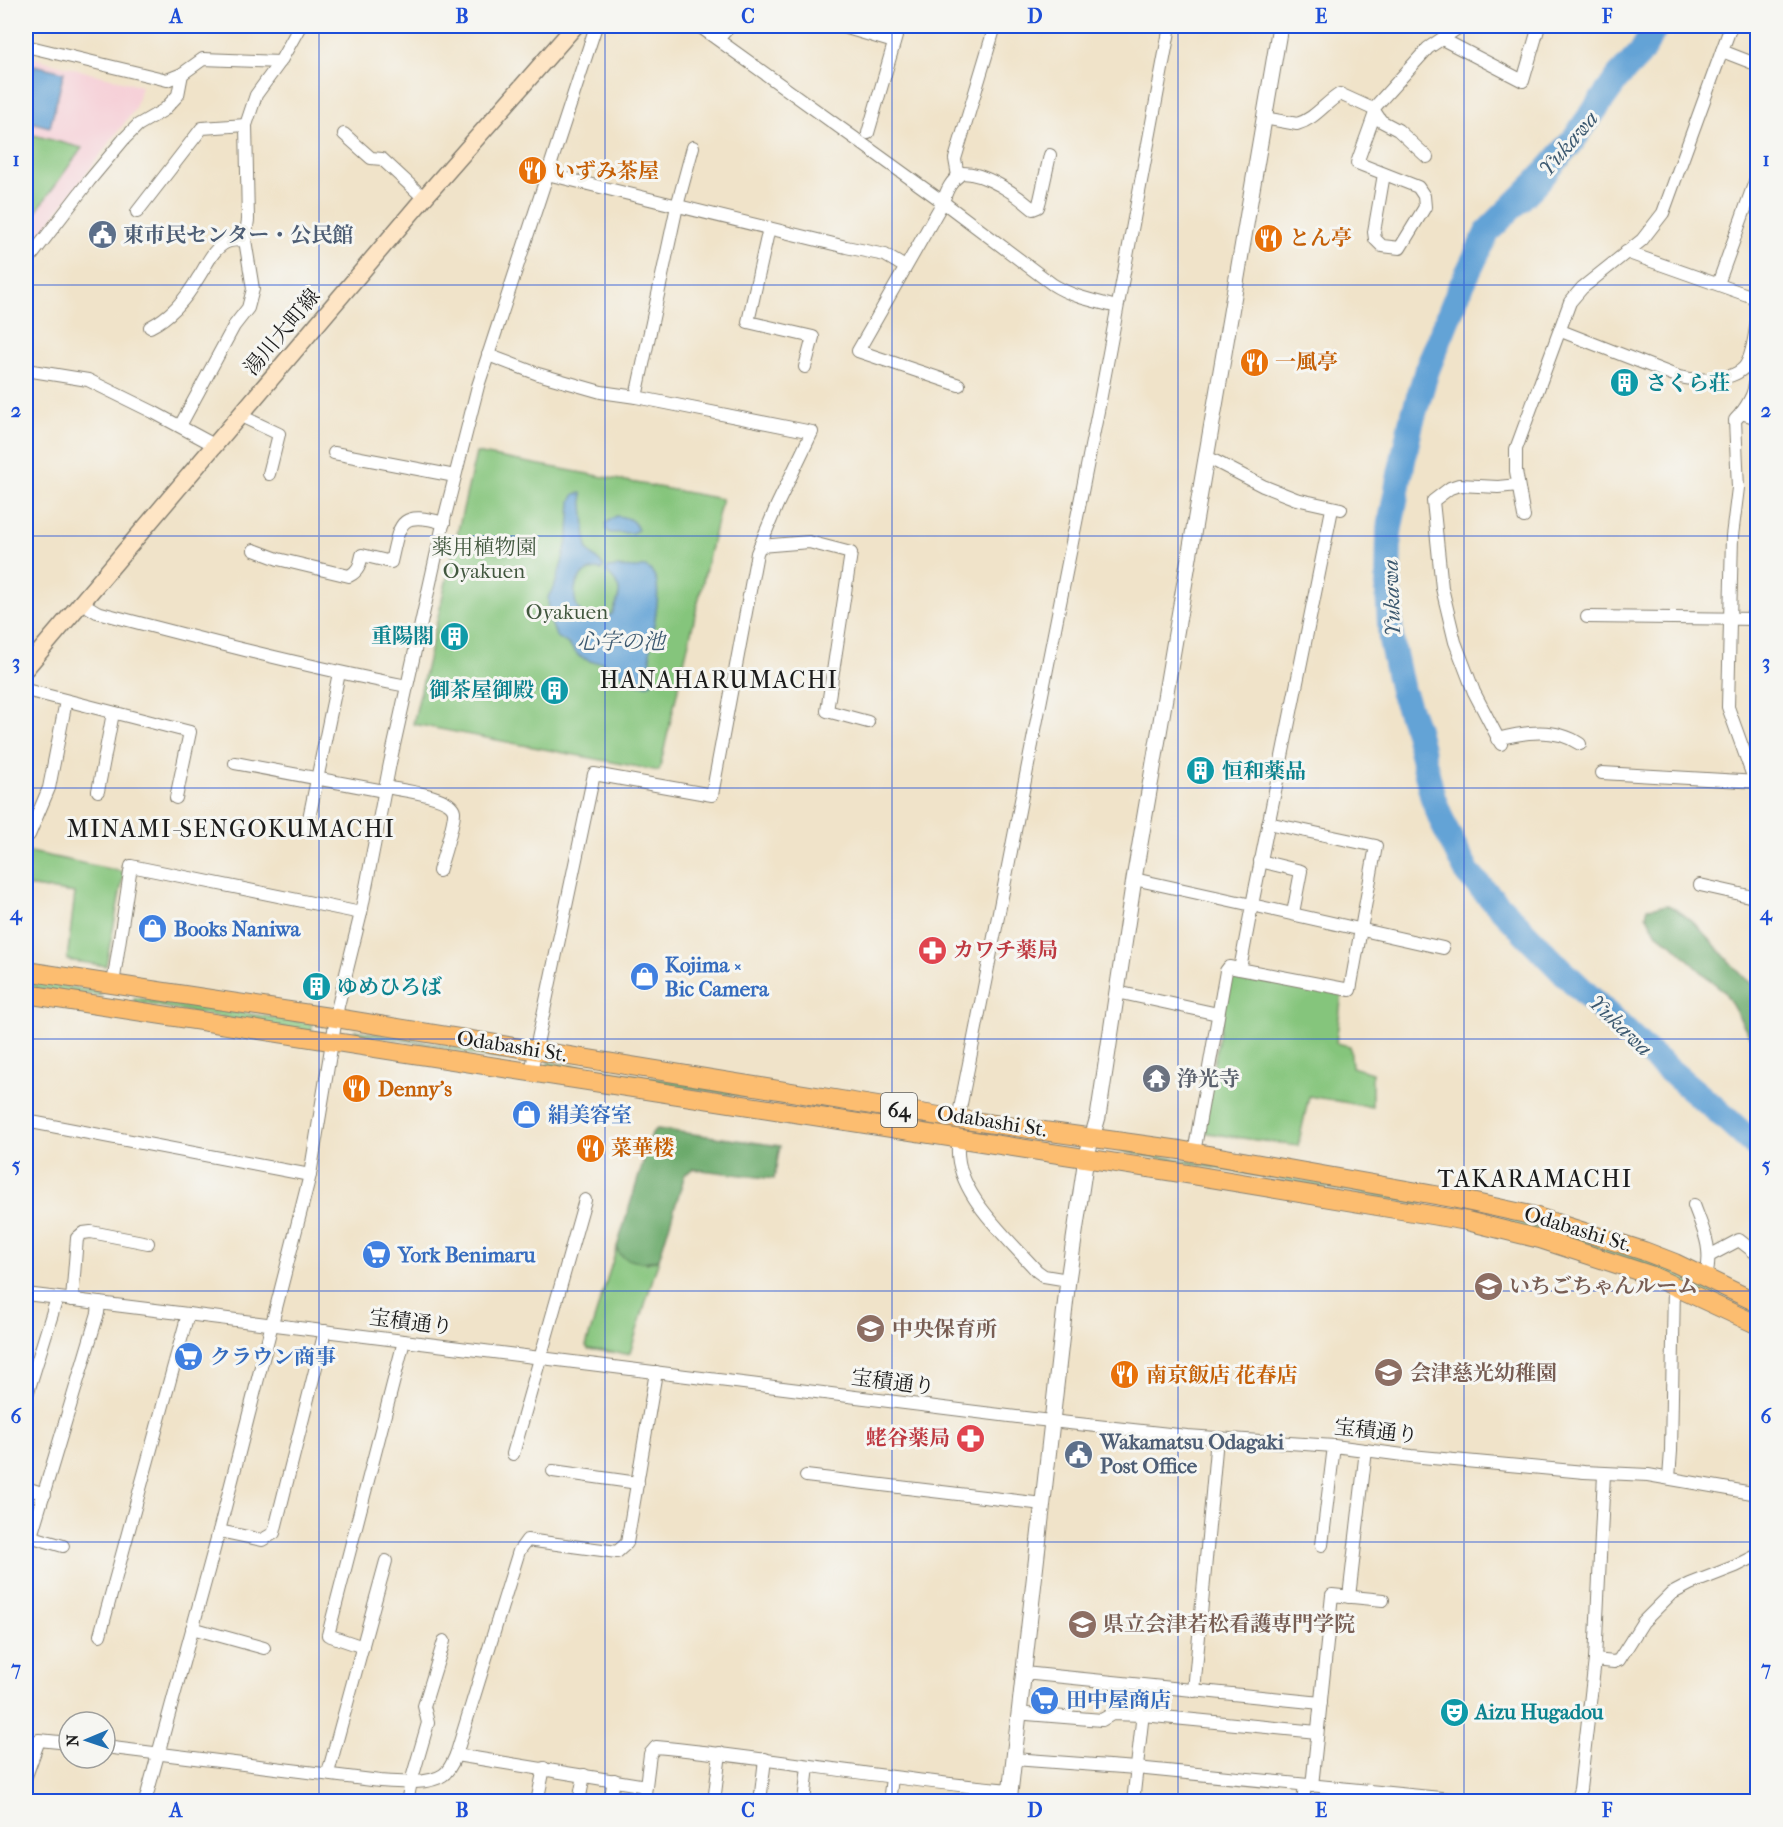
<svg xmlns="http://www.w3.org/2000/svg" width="1783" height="1827" viewBox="0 0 1783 1827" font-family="'IM FELL French Canon','Noto Serif JP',serif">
	<rect width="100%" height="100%" fill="#f6f6f2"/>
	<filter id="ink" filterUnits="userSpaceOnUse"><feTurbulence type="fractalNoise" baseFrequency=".0167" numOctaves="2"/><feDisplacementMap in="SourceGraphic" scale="12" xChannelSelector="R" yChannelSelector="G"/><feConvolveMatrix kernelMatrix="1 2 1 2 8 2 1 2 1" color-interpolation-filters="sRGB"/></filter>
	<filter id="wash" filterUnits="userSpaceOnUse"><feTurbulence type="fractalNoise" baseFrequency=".008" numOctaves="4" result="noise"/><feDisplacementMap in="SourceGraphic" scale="24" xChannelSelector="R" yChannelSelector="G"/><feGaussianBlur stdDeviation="1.35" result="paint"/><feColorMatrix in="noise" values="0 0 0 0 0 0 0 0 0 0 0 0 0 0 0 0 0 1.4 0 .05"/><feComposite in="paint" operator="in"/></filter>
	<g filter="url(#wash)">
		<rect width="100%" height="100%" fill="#f0e3c9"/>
		<!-- built -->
		<polygon fill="#f6cfd7" points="26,56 141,86 135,109 26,253"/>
		<!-- green -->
		<g fill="#85c57c" stroke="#50704c" stroke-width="1.5">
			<polygon points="26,133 82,148 26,226"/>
			<polygon points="476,453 722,499 659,771 413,724"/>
			<polygon points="26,851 124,872 106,966 67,960 75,893 26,886"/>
			<polygon points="1231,972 1342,993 1336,1043 1350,1046 1352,1067 1372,1073 1372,1107 1309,1096 1298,1146 1201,1132"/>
			<polygon points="26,979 100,992 102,996 26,987"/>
			<polygon points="137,998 313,1023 311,1033 134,1002 134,999"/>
			<polygon points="355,1030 502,1055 504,1057 503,1059 483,1057 431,1045 355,1033"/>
			<polygon points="548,1062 719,1088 885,1118 548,1067"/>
			<polygon points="1120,1149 1421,1200 1422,1203 1417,1204 1119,1151"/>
			<path d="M1459 1208C1524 1220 1601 1241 1662 1267 1688 1278 1713 1293 1739 1307L1461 1211Z"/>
			<polygon points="617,1247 619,1254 647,1263 659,1259 630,1353 626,1354 588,1349 586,1346"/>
		</g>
		<!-- forest -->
		<g fill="#6caa6c" stroke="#446344" stroke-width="1.5">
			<path d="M1668 905C1700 921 1718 952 1743 976 1747 981 1753 984 1757 988V1049L1724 991 1709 979 1671 943 1657 934 1646 915 1648 908Z"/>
			<path d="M657 1129 780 1146 774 1179 693 1169 685 1174 659 1259C644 1264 631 1263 619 1254L617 1247 652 1133Z"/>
		</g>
		<!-- water -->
		<g fill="#64a3d6" stroke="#406079" stroke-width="1.5">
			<polygon points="34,65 64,72 50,127 26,121 26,99"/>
			<path d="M582 493 587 550 604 566 602 570C564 562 564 636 612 614 621 594 624 587 606 572L608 568C618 566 626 568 636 568 639 568 642 566 645 567 668 575 653 625 651 641 648 655 653 669 652 682L648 685 637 684 602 662H593L580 657 568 644 556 636 549 617 548 597 555 585 562 563 569 532 571 501 575 494Z"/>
			<path d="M616 516C626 517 634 519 638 530L632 533H610L606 529V523Z"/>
		</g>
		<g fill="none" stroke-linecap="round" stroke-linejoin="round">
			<!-- river -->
			<polyline stroke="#64a3d6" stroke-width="26" points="1656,26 1641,53 1619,76 1571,143 1537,182 1488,231 1457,295 1427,370 1411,423 1399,479 1389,532 1388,589 1391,640 1402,691 1416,729 1433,798 1444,826 1468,874 1560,969 1645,1050 1719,1112 1758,1148"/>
		</g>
	</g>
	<g filter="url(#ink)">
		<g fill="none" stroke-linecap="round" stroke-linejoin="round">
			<defs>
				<g id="minor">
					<path d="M699 26 943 202 1052 284C1072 297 1095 301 1117 307"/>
					<polyline points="840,26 894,42"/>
					<polyline points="718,39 730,26"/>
					<polyline points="1442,39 1523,81 1539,26"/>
					<polyline points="26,46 159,78 167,80 182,74 178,95 164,110 138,125 124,139 89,181 26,263"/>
					<polyline points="1722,51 1758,65"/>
					<polyline points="182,74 203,59 280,62"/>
					<polyline points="1373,109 1428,48 1458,28 1456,26"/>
					<polyline points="1375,113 1357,163 1418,187 1424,196 1425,207 1400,248 1382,246 1375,239 1374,232 1384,174"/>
					<path d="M1264 118 1297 124C1315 119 1325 103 1340 94L1373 109 1381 121 1398 130 1427 157"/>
					<polyline points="868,133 899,26"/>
					<polyline points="344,134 371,158 382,159 424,198"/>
					<polyline points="547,174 846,247 885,255 905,267"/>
					<polyline points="958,176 955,159 995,26"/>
					<polyline points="137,212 202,128 246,125"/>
					<polyline points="769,228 748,322 813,337 805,367"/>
					<polyline points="1626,252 1753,297 1758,306"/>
					<polyline points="1718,284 1758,173"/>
					<path d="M150 327C172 316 186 299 198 278 207 265 212 249 227 242 232 240 240 240 245 240"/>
					<path d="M1561 331 1679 377C1696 381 1735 382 1746 365 1754 352 1755 330 1758 315"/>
					<polyline points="488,355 538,374 601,392 636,397 812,432 777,505 757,553 712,795 594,774 531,1072"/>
					<path d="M1748 362C1750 366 1754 371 1755 375 1757 392 1746 409 1735 420L1738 488 1732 536 1728 707 1755 782"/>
					<polyline points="26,370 88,380 153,412 216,446"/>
					<path d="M959 385 858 351 943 202C947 189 951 181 962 173 986 173 1016 194 1033 209L1038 207 1040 200 1050 155"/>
					<polyline points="636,397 677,206 693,147"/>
					<polyline points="1741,413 1758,418"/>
					<polyline points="241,416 279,434 269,474"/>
					<polyline points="180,426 234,326 248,308 253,289 245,240 248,220 246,125 256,95 280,62 300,26"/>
					<polyline points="334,453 455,476"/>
					<polyline points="1207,457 1263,486 1296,499 1341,509"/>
					<polyline points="1332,509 1252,905 1443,948"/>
					<polyline points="1524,517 1516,471 1516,449 1570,302 1582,288 1642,240 1663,213 1731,26"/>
					<polyline points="760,546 809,542 851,553 827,711 868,722"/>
					<path d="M254 550 278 559 349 576C359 571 360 564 362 555L391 562C400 523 399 510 444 523"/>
					<path d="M82 603 97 612C200 639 303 666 407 686"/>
					<polyline points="1587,617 1758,619"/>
					<polyline points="26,690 190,732 176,798"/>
					<path d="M1497 739C1525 732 1555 727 1580 744"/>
					<polyline points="1501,744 1474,692 1455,642 1442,588 1433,501 1450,488 1459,485 1498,487 1518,485"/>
					<polyline points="235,763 384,791"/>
					<polyline points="1602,773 1758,782"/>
					<path d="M385 787C399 790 451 795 454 811 455 822 443 857 439 871"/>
					<polyline points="98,791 113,713"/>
					<polyline points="307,828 339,673"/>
					<polyline points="29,835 49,788 66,701"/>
					<polyline points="1260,861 1301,871 1293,913"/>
					<polyline points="1134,879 1252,905 1240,969"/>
					<polyline points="1700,885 1758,898"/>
					<polyline points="113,984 131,866 361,913"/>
					<polyline points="1117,992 1218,1014"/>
					<polyline points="958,1119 1100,401 1170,26"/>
					<polyline points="26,1121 310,1175"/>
					<path d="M959 1139C949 1188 1007 1237 1037 1271L1044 1276 1068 1280"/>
					<polyline points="1194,1153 1226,971 1229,967 1350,990 1376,846 1268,823"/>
					<path d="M1694 1205C1704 1232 1713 1248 1706 1278"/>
					<polyline points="1709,1256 1739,1240 1758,1255"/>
					<polyline points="26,1294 1033,1419 1187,1436 1334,1446 1411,1456 1584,1472 1648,1475 1758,1494"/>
					<polyline points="72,1300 77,1238 83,1233 91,1232 148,1243"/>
					<polyline points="26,1398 57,1298"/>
					<polyline points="513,1454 585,1200"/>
					<polyline points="553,1471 638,1483"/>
					<polyline points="806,1476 1043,1504"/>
					<polyline points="1669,1478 1671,1451 1674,1286"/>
					<polyline points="26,1488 45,1494"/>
					<polyline points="219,1531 262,1540 274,1533 325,1331"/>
					<polyline points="26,1535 63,1546"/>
					<polyline points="31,1536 98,1313 99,1303"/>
					<polyline points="1322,1545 1334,1446"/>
					<polyline points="1349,1597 1366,1450"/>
					<polyline points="192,1628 264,1648"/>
					<polyline points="100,1635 188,1314"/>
					<polyline points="363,1647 328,1635 404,1341"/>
					<polyline points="1595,1660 1614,1662 1619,1660 1643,1622 1671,1594 1690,1584 1736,1566 1758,1555"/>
					<polyline points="1024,1673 1321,1703"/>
					<polyline points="1194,1691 1217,1438"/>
					<polyline points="1019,1712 1027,1714 1102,1720 1112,1714 1143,1715 1317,1732"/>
					<path d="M105 1747 380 1781C396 1782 429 1785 443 1775 449 1771 453 1762 456 1755L519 1551 527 1540 617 1552 627 1543 656 1372"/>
					<polyline points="456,1755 646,1786"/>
					<polyline points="1014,1759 1136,1768 1481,1802"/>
					<polyline points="328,1773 386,1561"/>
					<polyline points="26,1776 39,1740 69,1743"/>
					<polyline points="1312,1786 1332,1595 1383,1600"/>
					<polyline points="145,1802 219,1531 310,1175 338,1006 361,913 390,763 444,520 478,386 596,26"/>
					<polyline points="407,1802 411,1782 428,1723 424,1706 444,1641"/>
					<polyline points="537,1802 544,1768"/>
					<polyline points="579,1802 584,1775"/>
					<polyline points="610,1802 614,1780"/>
					<path d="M644 1802 650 1754 656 1747C774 1758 891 1780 1010 1790"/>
					<polyline points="714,1802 720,1753"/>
					<polyline points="760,1802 765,1759"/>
					<polyline points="804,1802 808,1766"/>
					<polyline points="889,1802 892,1778"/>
					<polyline points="1133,1802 1146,1686"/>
					<polyline points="1303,1802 1305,1785"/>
					<polyline points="1576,1802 1580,1789 1595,1660 1604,1474"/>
				</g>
				<polyline id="tertiary" points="1009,1802 1068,1280 1086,1158 1098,1117 1134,879 1280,26"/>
				<polyline id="secondary" points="26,668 424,198 575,26"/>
				<g id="primary">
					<polyline points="26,971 336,1018 958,1119 1180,1150 1452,1198 1531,1215 1644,1251 1675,1263 1758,1303"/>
					<polyline points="26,994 1181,1173 1467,1221 1540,1239 1650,1275 1758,1325"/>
				</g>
			</defs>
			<!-- minor casing -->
			<use href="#minor" stroke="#868072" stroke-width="14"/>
			<!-- tertiary casing -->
			<use href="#tertiary" stroke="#868072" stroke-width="17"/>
			<!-- secondary casing -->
			<use href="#secondary" stroke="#868072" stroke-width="19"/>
			<!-- primary casing -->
			<use href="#primary" stroke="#868072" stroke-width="20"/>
			<!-- minor -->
			<use href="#minor" stroke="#fff" stroke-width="12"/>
			<!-- tertiary -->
			<use href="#tertiary" stroke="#fff" stroke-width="15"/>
			<!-- secondary -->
			<use href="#secondary" stroke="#fee5c5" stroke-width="16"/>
			<!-- primary -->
			<use href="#primary" stroke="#fcbd6f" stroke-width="18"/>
		</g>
	</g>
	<!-- grid -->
	<path fill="none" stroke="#1d4ed8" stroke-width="1.5" stroke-opacity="0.55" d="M319 26V1802M605 26V1802M892 26V1802M1178 26V1802M1464 26V1802M26 285H1758M26 536H1758M26 788H1758M26 1039H1758M26 1291H1758M26 1542H1758"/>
	<!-- icons -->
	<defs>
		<symbol id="restaurant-disc" viewBox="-11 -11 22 22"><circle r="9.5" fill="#e8710a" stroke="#f6f6f2"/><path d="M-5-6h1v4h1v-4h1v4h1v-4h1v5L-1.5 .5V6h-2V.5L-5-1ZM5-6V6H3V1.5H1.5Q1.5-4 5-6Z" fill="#fff"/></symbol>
		<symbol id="civic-disc" viewBox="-11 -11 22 22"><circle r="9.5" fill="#5c6f8a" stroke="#f6f6f2"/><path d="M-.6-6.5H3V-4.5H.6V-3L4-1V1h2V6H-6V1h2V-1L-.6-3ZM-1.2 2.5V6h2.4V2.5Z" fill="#fff"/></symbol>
		<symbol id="building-disc" viewBox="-11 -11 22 22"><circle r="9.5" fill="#0f9aa8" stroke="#f6f6f2"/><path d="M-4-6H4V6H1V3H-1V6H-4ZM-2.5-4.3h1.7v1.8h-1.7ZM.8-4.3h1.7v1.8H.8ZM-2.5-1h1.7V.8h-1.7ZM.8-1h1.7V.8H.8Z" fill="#fff"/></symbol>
		<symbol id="shop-disc" viewBox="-11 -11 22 22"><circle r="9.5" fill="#3f7fe0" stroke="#f6f6f2"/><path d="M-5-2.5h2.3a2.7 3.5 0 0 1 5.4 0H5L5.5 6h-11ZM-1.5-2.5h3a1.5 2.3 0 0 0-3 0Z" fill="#fff"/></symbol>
		<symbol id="pharmacy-disc" viewBox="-11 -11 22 22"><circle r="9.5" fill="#e0444e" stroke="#f6f6f2"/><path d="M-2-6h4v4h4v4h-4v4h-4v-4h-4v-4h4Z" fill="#fff"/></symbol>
		<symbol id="temple-disc" viewBox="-11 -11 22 22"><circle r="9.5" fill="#6b7280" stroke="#f6f6f2"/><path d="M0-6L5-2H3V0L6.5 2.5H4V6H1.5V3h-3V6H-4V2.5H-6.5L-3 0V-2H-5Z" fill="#fff"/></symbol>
		<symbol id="supermarket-disc" viewBox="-11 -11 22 22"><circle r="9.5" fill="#3f7fe0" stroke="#f6f6f2"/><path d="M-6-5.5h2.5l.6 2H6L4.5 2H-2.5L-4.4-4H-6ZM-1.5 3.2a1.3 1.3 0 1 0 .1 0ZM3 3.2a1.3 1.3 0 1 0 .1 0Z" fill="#fff"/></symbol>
		<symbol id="school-disc" viewBox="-11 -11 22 22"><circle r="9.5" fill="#8d6e63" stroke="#f6f6f2"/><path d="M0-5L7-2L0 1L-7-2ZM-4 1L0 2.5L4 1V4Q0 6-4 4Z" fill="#fff"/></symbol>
		<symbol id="theatre-disc" viewBox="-11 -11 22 22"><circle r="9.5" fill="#0f9aa8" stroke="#f6f6f2"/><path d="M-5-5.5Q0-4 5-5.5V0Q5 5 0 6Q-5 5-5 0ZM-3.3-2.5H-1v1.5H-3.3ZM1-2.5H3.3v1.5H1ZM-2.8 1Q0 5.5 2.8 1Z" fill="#fff"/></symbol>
	</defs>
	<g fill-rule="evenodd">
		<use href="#restaurant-disc" x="516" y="154" width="33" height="33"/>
		<use href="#civic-disc" x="86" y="218" width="33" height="33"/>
		<use href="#restaurant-disc" x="1252" y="222" width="33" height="33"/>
		<use href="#restaurant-disc" x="1238" y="346" width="33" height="33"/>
		<use href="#building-disc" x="1608" y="366" width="33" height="33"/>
		<use href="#building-disc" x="438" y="620" width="33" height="33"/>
		<use href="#building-disc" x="538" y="674" width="33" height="33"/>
		<use href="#building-disc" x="1184" y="754" width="33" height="33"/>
		<use href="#shop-disc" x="136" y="912" width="33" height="33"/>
		<use href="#pharmacy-disc" x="916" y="934" width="33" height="33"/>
		<use href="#shop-disc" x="628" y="960" width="33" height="33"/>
		<use href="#building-disc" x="300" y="970" width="33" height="33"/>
		<use href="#temple-disc" x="1140" y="1062" width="33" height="33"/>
		<use href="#restaurant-disc" x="340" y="1072" width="33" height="33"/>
		<use href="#shop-disc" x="510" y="1098" width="33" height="33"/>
		<use href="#restaurant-disc" x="574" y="1132" width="33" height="33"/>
		<use href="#supermarket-disc" x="360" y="1238" width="33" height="33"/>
		<use href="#school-disc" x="1472" y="1270" width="33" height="33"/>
		<use href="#school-disc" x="854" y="1312" width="33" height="33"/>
		<use href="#supermarket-disc" x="172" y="1340" width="33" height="33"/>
		<use href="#school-disc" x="1372" y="1356" width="33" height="33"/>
		<use href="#restaurant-disc" x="1108" y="1358" width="33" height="33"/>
		<use href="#pharmacy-disc" x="954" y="1422" width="33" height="33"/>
		<use href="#civic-disc" x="1062" y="1438" width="33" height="33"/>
		<use href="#school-disc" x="1066" y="1608" width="33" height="33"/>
		<use href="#supermarket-disc" x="1028" y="1684" width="33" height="33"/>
		<use href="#theatre-disc" x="1438" y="1696" width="33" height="33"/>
	</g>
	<g text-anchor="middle" stroke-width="6" stroke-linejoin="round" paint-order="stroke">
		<!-- shield labels -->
		<rect fill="#f6f6f2" stroke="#5d5d5c" stroke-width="1.5" x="881" y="1093" width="36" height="34" rx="4.5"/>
		<g font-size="20" font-weight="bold" fill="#1c1c1c">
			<text x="899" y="1117">64</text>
		</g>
		<!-- food labels -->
		<g font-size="21" font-weight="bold" fill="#c56008" stroke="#f6f6f2" text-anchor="start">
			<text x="554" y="178">いずみ茶屋</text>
			<text x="1289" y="245">とん亭</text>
			<text x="1275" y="369">一風亭</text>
			<text x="378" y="1096">Denny's</text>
			<text x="611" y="1155">菜華楼</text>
			<text x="1146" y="1382">南京飯店 花春店</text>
		</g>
		<!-- service labels -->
		<g font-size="21" font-weight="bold" fill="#4e5e75" stroke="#f6f6f2" text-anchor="start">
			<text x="123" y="242">東市民センター・公民館</text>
			<text x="1100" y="1449">Wakamatsu Odagaki<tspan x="1100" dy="24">Post Office</tspan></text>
		</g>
		<!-- street labels -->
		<g font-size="21" fill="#1c1c1c" stroke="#f6f6f2">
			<text transform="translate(282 332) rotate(-50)" y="7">湯川大町線</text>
			<text transform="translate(512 1046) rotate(9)" y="7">Odabashi St.</text>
			<text transform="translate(992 1121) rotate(9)" y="7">Odabashi St.</text>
			<text transform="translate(1578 1229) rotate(17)" y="7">Odabashi St.</text>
			<text transform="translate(411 1322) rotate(7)" y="7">宝積通り</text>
			<text transform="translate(893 1382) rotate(7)" y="7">宝積通り</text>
			<text transform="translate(1376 1431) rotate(6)" y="7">宝積通り</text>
		</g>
		<!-- culture labels -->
		<g font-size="21" font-weight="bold" fill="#0d838f" stroke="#f6f6f2" text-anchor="start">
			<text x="1646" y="390">さくら荘</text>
			<text x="434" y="643" text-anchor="end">重陽閣</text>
			<text x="534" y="697" text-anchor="end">御茶屋御殿</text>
			<text x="1222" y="778">恒和薬品</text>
			<text x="337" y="994">ゆめひろば</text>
			<text x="1475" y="1719">Aizu Hugadou</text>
		</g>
		<!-- park labels -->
		<g font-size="21" fill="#41573e" stroke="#f6f6f2">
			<text x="484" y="554">薬用植物園<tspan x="484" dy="24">Oyakuen</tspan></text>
			<text x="567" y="619">Oyakuen</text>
		</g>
		<!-- shop labels -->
		<g font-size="21" font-weight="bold" fill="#366cbe" stroke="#f6f6f2" text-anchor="start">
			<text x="174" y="936">Books Naniwa</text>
			<text x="665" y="972">Kojima ×<tspan x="665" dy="24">Bic Camera</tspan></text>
			<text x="548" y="1122">絹美容室</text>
			<text x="398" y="1262">York Benimaru</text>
			<text x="210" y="1364">クラウン商事</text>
			<text x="1066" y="1707">田中屋商店</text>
		</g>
		<!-- health labels -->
		<g font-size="21" font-weight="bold" fill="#be3a42" stroke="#f6f6f2" text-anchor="start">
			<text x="953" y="957">カワチ薬局</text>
			<text x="950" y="1445" text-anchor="end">蛯谷薬局</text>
		</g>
		<!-- worship labels -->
		<g font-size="21" font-weight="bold" fill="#5b616d" stroke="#f6f6f2" text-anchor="start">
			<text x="1177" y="1086">浄光寺</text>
		</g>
		<!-- education labels -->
		<g font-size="21" font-weight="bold" fill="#785e54" stroke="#f6f6f2" text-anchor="start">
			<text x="1509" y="1293">いちごちゃんルーム</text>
			<text x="892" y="1336">中央保育所</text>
			<text x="1410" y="1380">会津慈光幼稚園</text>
			<text x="1103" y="1631">県立会津若松看護専門学院</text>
		</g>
		<!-- water labels -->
		<g font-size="22" font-style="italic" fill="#3c5970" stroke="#f6f6f2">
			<text transform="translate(1568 143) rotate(-49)" y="8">Yukawa</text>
			<text transform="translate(1391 598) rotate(-92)" y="8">Yukawa</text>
			<text x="621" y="649">心字の池</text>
			<text transform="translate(1621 1025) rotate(44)" y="8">Yukawa</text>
		</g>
		<!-- quarter labels -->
		<g font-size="24" letter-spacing="1.5" fill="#1c1c1c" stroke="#f6f6f2">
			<text x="719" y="688">HANAHARUMACHI</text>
			<text x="231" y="837">MINAMI-SENGOKUMACHI</text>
			<text x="1535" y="1187">TAKARAMACHI</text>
		</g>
	</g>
	<!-- margin -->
	<rect width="1783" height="1827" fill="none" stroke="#f6f6f2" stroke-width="66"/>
	<!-- north arrow -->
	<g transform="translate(87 1740) rotate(268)"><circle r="28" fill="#f6f6f2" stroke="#9f9f9c" stroke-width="1.5"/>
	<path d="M0-4.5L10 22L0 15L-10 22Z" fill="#1f6fb2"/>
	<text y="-9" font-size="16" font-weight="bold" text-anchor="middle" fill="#1c1c1c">N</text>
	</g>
	<rect x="33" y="33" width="1717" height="1761" fill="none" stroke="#1d4ed8" stroke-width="2"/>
	<g font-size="20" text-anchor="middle" font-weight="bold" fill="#1d4ed8">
		<text x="176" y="23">A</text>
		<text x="462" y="23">B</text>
		<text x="748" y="23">C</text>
		<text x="1035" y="23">D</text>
		<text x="1321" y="23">E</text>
		<text x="1607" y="23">F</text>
		<text x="16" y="166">1</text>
		<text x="1766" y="166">1</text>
		<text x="16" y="417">2</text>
		<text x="1766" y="417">2</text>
		<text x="16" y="669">3</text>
		<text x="1766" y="669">3</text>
		<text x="16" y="920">4</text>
		<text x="1766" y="920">4</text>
		<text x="16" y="1172">5</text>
		<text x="1766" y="1172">5</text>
		<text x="16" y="1423">6</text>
		<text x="1766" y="1423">6</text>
		<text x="16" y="1675">7</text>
		<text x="1766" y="1675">7</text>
		<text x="176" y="1817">A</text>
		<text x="462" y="1817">B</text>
		<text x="748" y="1817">C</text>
		<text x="1035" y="1817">D</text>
		<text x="1321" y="1817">E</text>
		<text x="1607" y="1817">F</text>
	</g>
</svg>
